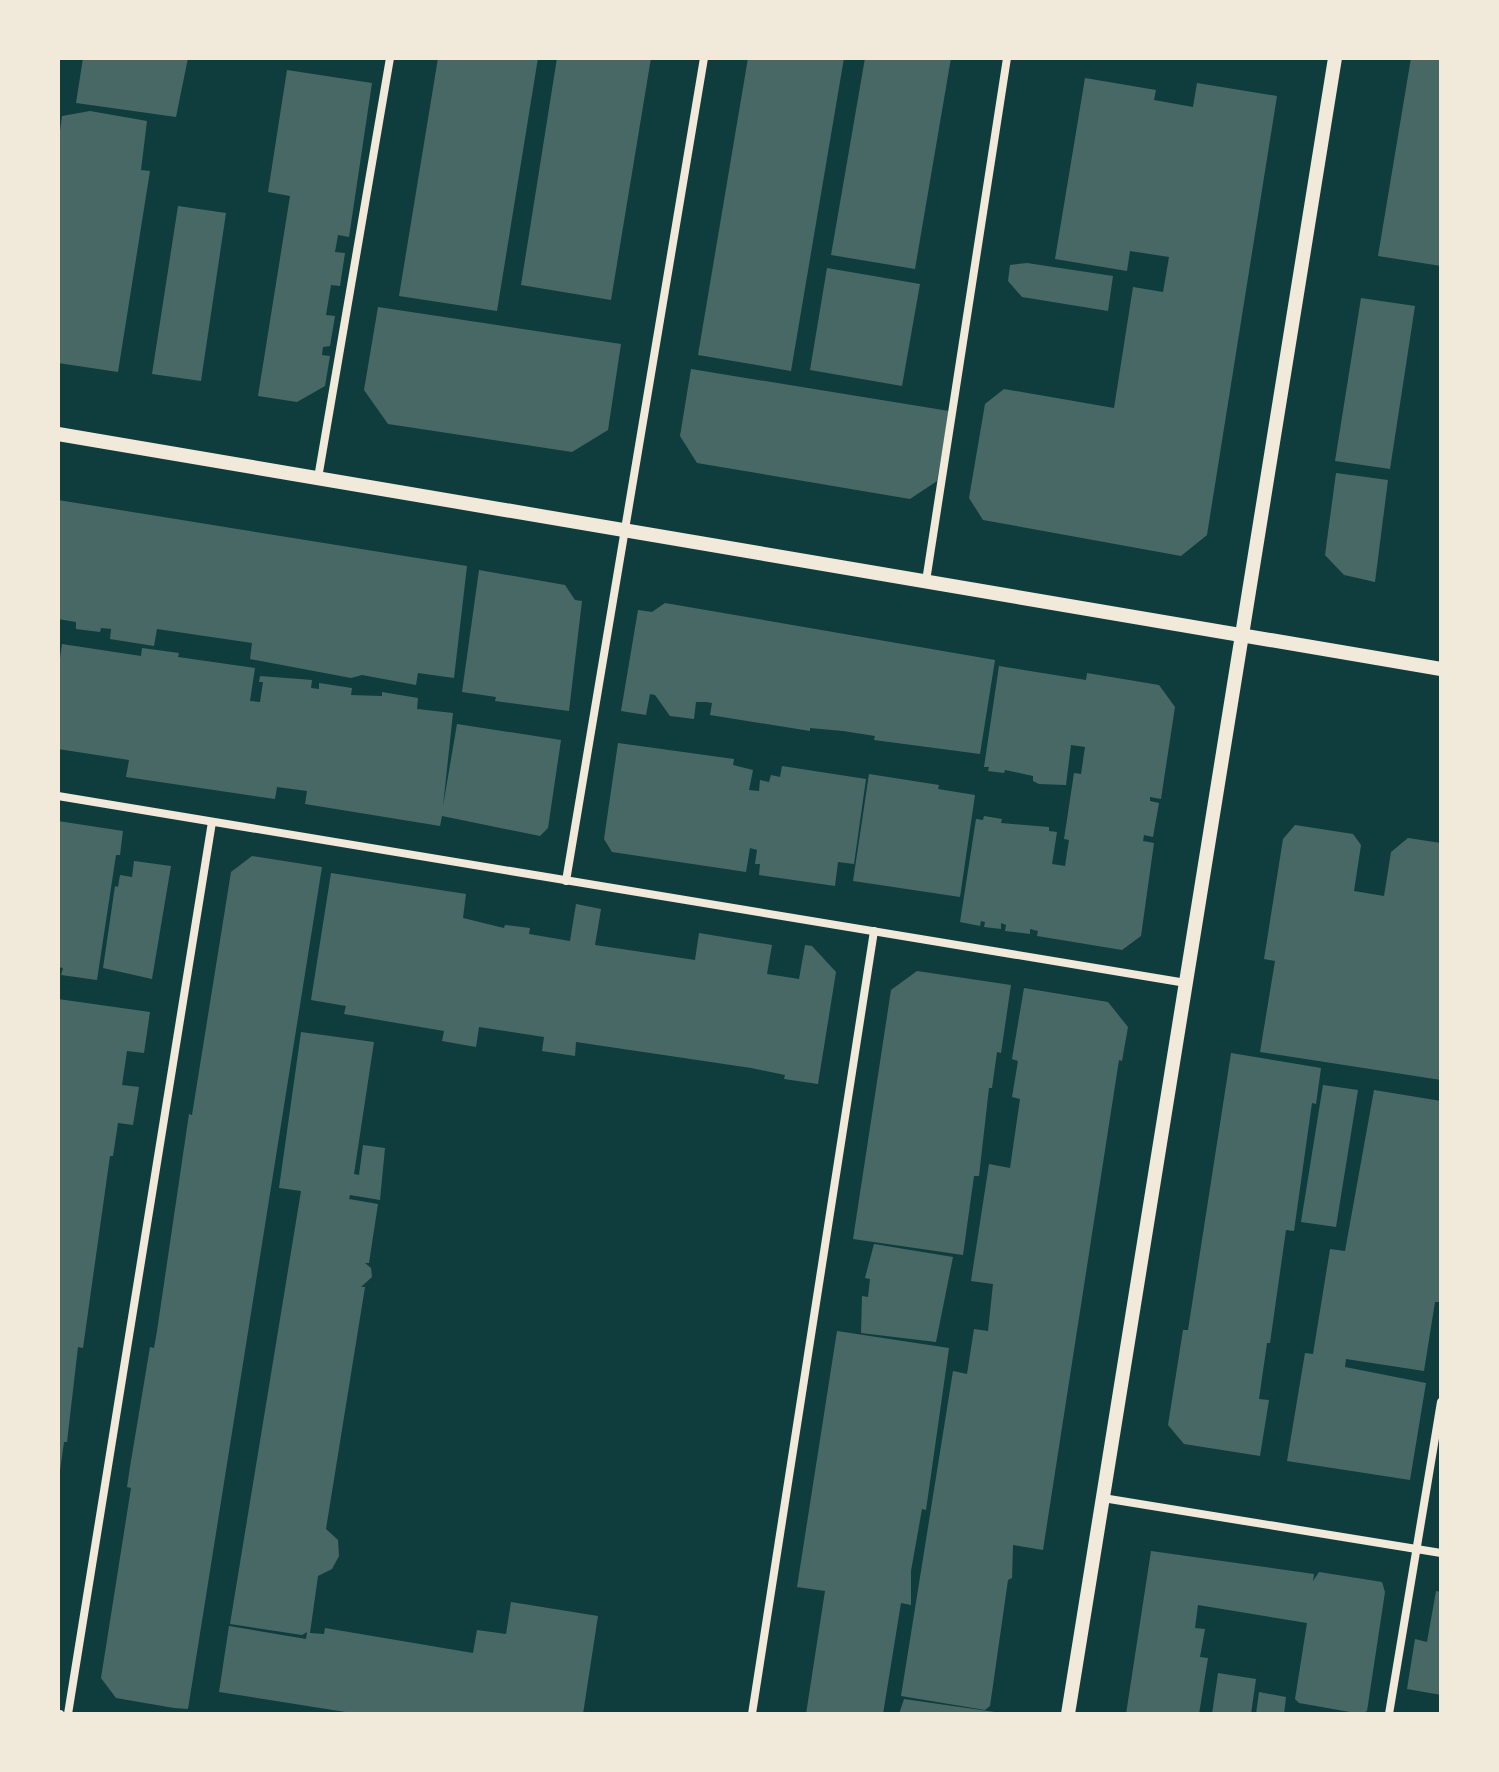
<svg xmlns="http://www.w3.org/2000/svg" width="1499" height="1772" viewBox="0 0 1499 1772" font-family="Rubik,sans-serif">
	<rect width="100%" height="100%" fill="#0f3d3e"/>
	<!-- building -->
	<g fill="#486865">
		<polygon points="83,58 188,58 176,117 76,103"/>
		<polygon points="438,58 538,58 497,311 399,296"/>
		<polygon points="557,58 651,58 611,300 521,285"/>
		<polygon points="748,58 844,58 791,371 698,355"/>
		<polygon points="865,58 951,58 915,269 831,255"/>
		<polygon points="1411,58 1441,58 1441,266 1378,256"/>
		<polygon points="287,70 372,83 349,237 338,235 335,252 345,253 340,286 331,285 326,315 335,316 330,346 323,347 322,355 330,356 325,386 297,402 258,396 290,196 268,192"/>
		<polygon points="1085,78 1156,90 1154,100 1193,107 1197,83 1277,96 1207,535 1181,556 983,520 969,498 985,404 1004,389 1114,408 1133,287 1163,292 1169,257 1130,251 1127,271 1055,259"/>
		<polygon points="90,111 147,121 141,170 150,171 118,372 58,363 58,146 62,116"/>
		<polygon points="178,206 226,213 201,381 152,374"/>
		<polygon points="1027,263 1113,276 1108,311 1022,297 1008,281 1010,265"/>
		<polygon points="827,268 920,284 902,386 810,370"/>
		<polygon points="1361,298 1415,306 1390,469 1335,461"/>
		<polygon points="378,307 621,344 608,430 572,452 388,424 364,390"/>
		<polygon points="691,369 949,411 937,481 910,499 697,463 680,436"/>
		<polygon points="1336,473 1388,480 1375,582 1344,575 1325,555"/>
		<polygon points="58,500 467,566 454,678 418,673 416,685 362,675 351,678 250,659 252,643 157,629 154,646 110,639 111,629 101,628 100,632 76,629 76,622 58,619"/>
		<polygon points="479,570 565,585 575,600 582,601 569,711 495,701 496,697 462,692"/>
		<polygon points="665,603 995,660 980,754 874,740 875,736 843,731 810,728 810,731 710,715 712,703 706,702 696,702 694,719 670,716 655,695 650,694 646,715 621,711 638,610 652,612"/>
		<polygon points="62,644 141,656 142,648 179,653 178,657 255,668 250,701 260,702 263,682 259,682 260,676 312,680 311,688 319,689 319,683 352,688 351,695 382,696 382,692 418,698 417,709 453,713 443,806 457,724 561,740 548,828 540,836 442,816 440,826 305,804 307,791 277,787 275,799 126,777 129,760 58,749 58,672"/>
		<polygon points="999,666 1086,680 1087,673 1159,685 1175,707 1161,799 1150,797 1150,801 1159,803 1153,837 1144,835 1143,841 1154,843 1141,936 1122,950 1037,936 1038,931 1030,929 1030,934 1005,931 1006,925 1001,923 1001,929 984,927 985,922 981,921 980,926 960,922 976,819 983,820 984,816 1002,819 1001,823 1049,827 1049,831 1057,832 1052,864 1065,866 1069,840 1064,839 1074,773 1081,774 1085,747 1071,745 1066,785 1039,784 1033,781 1033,776 1005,770 1004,773 988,771 989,767 984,767"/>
		<polygon points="618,743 734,759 733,765 753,770 749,790 759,791 760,780 769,782 771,775 780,777 782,766 866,779 854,864 838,862 835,886 759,875 760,864 755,864 757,850 750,848 746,872 612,852 604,839"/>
		<polygon points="869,774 939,785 938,789 975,795 960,897 853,881"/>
		<polygon points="58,821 123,831 120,855 116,855 97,980 61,975 63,968 58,967"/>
		<polygon points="1295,825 1353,834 1361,845 1354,891 1384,896 1391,852 1408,838 1441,843 1441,1080 1260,1052 1275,961 1264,959 1283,839"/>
		<polygon points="252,856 322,867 188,1709 174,1708 116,1698 101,1678 131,1488 127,1487 130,1467 150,1347 154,1348 157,1331 189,1114 192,1115 231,872"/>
		<polygon points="134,861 171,866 152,979 103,968 115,886 118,887 120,875 132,877"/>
		<polygon points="331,873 466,894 463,918 504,928 505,925 530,928 529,934 570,941 576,904 601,909 595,945 695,960 699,933 772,945 767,974 799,979 805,945 812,946 836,972 818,1084 784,1079 785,1075 751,1068 576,1042 575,1056 542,1051 544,1037 479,1027 476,1047 442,1041 444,1031 344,1014 346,1006 311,1000"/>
		<polygon points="917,971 1011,985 1001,1053 997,1052 992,1088 989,1088 979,1176 974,1176 963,1255 853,1239 891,990"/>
		<polygon points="1024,988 1108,1002 1128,1027 1122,1061 1119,1060 1043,1550 1013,1545 1012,1578 1008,1580 990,1706 985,1710 901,1696 953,1371 967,1374 974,1329 988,1331 993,1284 971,1281 989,1164 1010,1168 1020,1099 1012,1097 1018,1061 1012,1059"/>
		<polygon points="58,999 150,1012 144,1053 127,1051 122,1085 139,1087 133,1125 118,1123 113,1156 110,1156 83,1348 78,1347 67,1442 64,1442 60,1471"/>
		<polygon points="301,1032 374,1042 354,1174 359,1175 363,1145 385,1148 380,1200 350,1195 349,1199 378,1204 369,1263 365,1263 371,1268 372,1277 361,1287 365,1287 326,1529 338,1540 339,1556 332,1569 318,1576 310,1633 324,1634 325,1628 473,1653 477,1630 506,1634 511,1602 598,1616 583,1714 358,1714 219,1692 229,1626 306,1639 307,1632 302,1635 230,1624 301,1191 279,1188"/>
		<polygon points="1231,1053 1321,1068 1316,1104 1312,1103 1294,1231 1286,1230 1270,1343 1267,1343 1259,1399 1269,1400 1260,1456 1184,1444 1168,1425 1183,1330 1188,1330"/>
		<polygon points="1323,1085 1358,1090 1336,1227 1301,1222"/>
		<polygon points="1374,1090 1441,1101 1441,1291 1439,1302 1435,1302 1424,1371 1346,1359 1345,1367 1426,1383 1410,1480 1287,1461 1305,1353 1313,1354 1330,1249 1345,1251"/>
		<polygon points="874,1244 953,1257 936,1342 861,1333 862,1296 868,1297 870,1279 865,1278"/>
		<polygon points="837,1331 949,1348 926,1510 922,1509 911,1571 911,1605 901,1603 883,1714 806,1714 825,1591 797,1587"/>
		<polygon points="1151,1551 1314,1574 1313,1581 1319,1572 1382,1582 1385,1592 1367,1711 1361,1714 1299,1703 1295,1699 1307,1623 1198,1605 1195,1628 1205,1629 1200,1657 1208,1658 1199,1714 1126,1714"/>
		<polygon points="1436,1591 1441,1592 1441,1695 1407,1689 1415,1639 1427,1642"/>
		<polygon points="1218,1673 1256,1679 1251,1714 1212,1714"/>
		<polygon points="1259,1692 1286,1697 1284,1714 1256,1714"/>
		<polygon points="904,1699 995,1712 995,1714 899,1714"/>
	</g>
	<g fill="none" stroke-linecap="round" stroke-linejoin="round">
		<!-- minor -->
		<g stroke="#f1e9da" stroke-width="8">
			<polyline points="318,478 390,58"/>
			<polyline points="926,581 1007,58"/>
			<polyline points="58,796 1186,983"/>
			<polyline points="566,881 704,58"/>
			<polyline points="1103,1498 1441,1553"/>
			<polyline points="58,1714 60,1714"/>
			<polyline points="68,1714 212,822"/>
			<polyline points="752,1714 874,931"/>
			<polyline points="1389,1714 1441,1402"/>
		</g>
		<!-- tertiary -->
		<g stroke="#f1e9da" stroke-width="14">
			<polyline points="58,434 1441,669"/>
			<polyline points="1068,1714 1335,58"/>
		</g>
	</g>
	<!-- border -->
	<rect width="1499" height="1772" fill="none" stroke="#f1e9da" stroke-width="120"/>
</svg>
